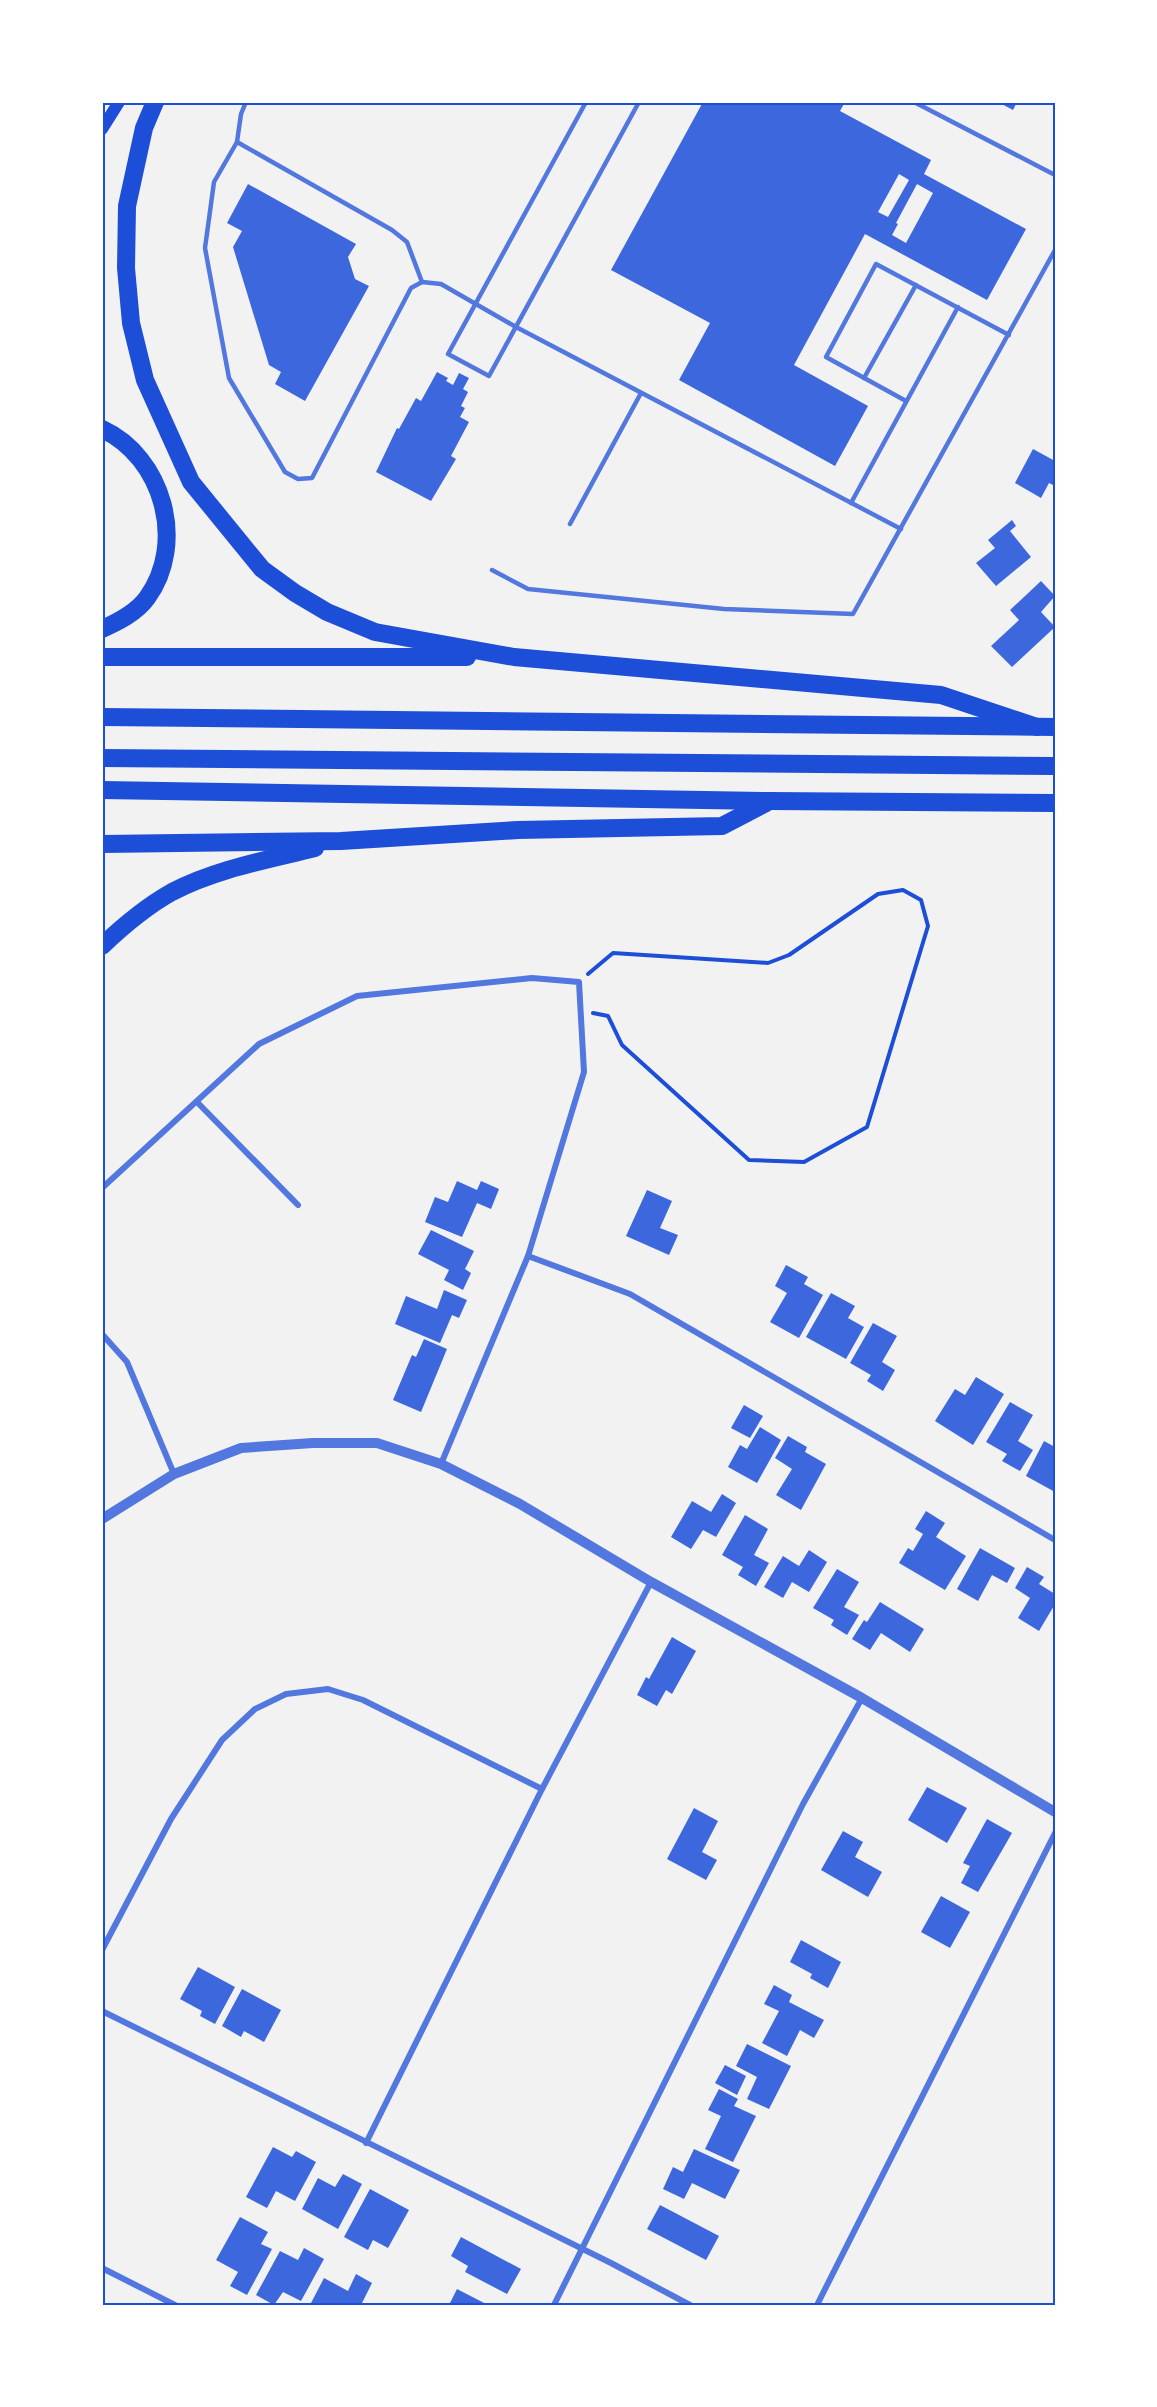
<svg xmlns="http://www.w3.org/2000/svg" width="1157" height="2407" viewBox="0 0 1157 2407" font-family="Cabin,sans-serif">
	<rect width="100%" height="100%" fill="#f2f2f2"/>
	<!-- building -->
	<g fill="#3d67dc" fill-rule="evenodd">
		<path d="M703 102H824L829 105 831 102H845L840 111 931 160 924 174 1026 229 987 300 865 234 794 365 868 406 835 466 679 380 710 323 611 270ZM899 174 909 180 888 217 878 212ZM917 184 933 193 906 243 892 235 898 224 896 223Z"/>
		<polygon points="998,102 1017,102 1013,110"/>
		<polygon points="248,184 356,244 348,257 355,279 369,286 305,401 275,384 281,372 269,365 233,247 242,231 227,223"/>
		<polygon points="437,372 448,378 446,381 453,385 459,373 469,378 463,389 468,392 461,406 465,408 460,417 469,422 451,456 456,459 431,501 376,472 397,428 399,429 416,398 421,401"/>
		<polygon points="1033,449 1055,461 1055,486 1049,483 1041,498 1015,483"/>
		<polygon points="1012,520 1016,526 1010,531 1031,557 996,586 976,563 995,548 988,540"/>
		<polygon points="1041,581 1055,596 1041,612 1055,627 1012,667 991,646 1019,620 1010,610"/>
		<polygon points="457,1181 477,1190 481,1181 499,1189 491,1209 477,1203 462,1237 425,1222 435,1197 448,1202"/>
		<polygon points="647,1190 672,1201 660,1228 678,1235 669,1255 626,1236"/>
		<polygon points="431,1230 474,1251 465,1269 471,1273 463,1290 444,1280 449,1270 418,1254"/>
		<polygon points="786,1265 808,1277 804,1284 823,1295 799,1338 770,1322 787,1293 775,1286"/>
		<polygon points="444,1290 467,1300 459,1318 452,1315 440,1343 395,1324 406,1296 437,1309"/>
		<polygon points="831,1293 855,1306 848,1318 864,1327 846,1359 806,1337"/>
		<polygon points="873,1323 897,1336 882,1362 895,1370 883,1391 867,1381 871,1375 850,1363"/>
		<polygon points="424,1339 447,1349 421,1412 393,1400 412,1355 416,1357"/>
		<polygon points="976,1377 1004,1394 973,1445 935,1421 955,1389 965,1395"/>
		<polygon points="1010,1402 1033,1415 1018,1441 1033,1450 1020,1471 1002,1461 1007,1454 986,1442"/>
		<polygon points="744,1405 763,1416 750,1438 731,1428"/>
		<polygon points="760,1427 781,1440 757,1483 728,1467 740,1445 747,1449"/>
		<polygon points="788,1436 807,1447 805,1452 826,1464 801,1510 776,1495 792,1469 775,1458"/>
		<polygon points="1044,1441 1055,1447 1055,1492 1026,1476"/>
		<polygon points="722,1494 736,1503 716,1537 703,1530 691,1549 671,1537 692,1501 711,1512"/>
		<polygon points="926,1511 945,1523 936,1537 966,1556 945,1590 899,1563 908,1548 913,1551 923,1534 915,1529"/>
		<polygon points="745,1515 768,1529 754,1555 769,1563 756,1586 738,1575 743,1567 722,1555"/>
		<polygon points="980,1548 1015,1568 1007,1583 992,1575 978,1601 957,1589"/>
		<polygon points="809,1550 827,1562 809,1592 792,1582 783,1598 764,1587 783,1556 799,1566"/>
		<polygon points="1027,1567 1044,1577 1039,1584 1055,1594 1055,1604 1039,1631 1018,1618 1030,1598 1015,1588"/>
		<polygon points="837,1569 859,1582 844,1607 859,1615 847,1635 831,1625 834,1620 813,1608"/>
		<polygon points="880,1602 924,1629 910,1652 881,1633 870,1650 852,1639 864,1620 867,1622"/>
		<polygon points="672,1637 696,1651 672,1694 666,1690 657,1706 637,1695 646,1677 649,1679"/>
		<polygon points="927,1787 967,1808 947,1843 908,1820"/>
		<polygon points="694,1808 718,1821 702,1852 717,1860 706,1880 667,1859"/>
		<polygon points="987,1819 1012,1833 978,1892 961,1883 970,1866 963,1863"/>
		<polygon points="843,1831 863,1842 855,1857 882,1872 868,1897 821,1870"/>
		<polygon points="941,1896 970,1912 950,1948 921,1932"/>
		<polygon points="801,1940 841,1962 828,1988 810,1978 812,1974 790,1962"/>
		<polygon points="198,1967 235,1987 215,2024 200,2016 202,2011 180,1999"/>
		<polygon points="774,1985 792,1995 789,2002 824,2020 814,2038 800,2030 787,2056 762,2043 779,2011 764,2004"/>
		<polygon points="242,1989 281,2010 264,2042 244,2031 241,2037 222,2026"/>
		<polygon points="747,2044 791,2066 769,2109 747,2099 757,2077 736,2066"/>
		<polygon points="725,2065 746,2076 737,2095 715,2083"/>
		<polygon points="719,2089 738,2099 734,2106 756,2116 733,2162 705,2149 721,2116 708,2110"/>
		<polygon points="273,2147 292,2157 296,2151 316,2162 295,2201 276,2191 267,2208 246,2197"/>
		<polygon points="694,2149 740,2170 725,2199 692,2183 684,2199 663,2189 673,2167 683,2172"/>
		<polygon points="343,2174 362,2184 338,2229 302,2209 318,2178 335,2187"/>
		<polygon points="370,2189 409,2210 388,2248 373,2240 368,2250 344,2237"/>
		<polygon points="660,2205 719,2236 706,2260 647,2229"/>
		<polygon points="240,2217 268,2232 261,2244 272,2249 247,2295 230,2286 238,2272 216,2260"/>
		<polygon points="461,2237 521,2269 507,2294 465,2272 468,2266 451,2256"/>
		<polygon points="304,2248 324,2259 301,2301 283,2292 274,2305 256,2295 280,2251 298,2260"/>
		<polygon points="356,2274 372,2283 361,2305 310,2305 324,2278 348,2291"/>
		<polygon points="457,2289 488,2305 449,2305"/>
	</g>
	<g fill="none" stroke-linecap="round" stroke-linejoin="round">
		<!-- path -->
		<polyline stroke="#1d4ed8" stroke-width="4" points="588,974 613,953 768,963 789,955 878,894 903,890 921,900 928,926 867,1127 804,1162 749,1160 622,1045 608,1016 593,1013"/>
		<!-- service -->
		<g stroke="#5277de" stroke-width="4.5">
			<polyline points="246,102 241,114 237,142 214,182 205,248 229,378 285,472 298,479 312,478 411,288 422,282 441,284 516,327 901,529"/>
			<polyline points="586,102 448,354 489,376 639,102"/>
			<polyline points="914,102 1055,175"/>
			<polyline points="237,142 392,230 407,242 422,282"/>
			<polyline points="864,378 916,285"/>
			<polyline points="906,401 826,357 876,264 1009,335"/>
			<polyline points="851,503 958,307"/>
			<polyline points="570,524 641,393"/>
			<polyline points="492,570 528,589 724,609 853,614 1055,250"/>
		</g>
		<!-- minor -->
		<g stroke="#5277de" stroke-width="6">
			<polyline points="197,1102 298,1205"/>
			<polyline points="102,1188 259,1044 357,996 532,978 579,982 584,1072 528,1256 441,1464"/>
			<polyline points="528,1256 630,1294 1055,1540"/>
			<polyline points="102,1334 127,1362 174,1474"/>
			<polyline points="102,1950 171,1819 222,1740 255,1709 286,1694 328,1689 363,1700 542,1789"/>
			<polyline points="102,2011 611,2263 690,2305"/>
			<polyline points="366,2143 542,1789 651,1582"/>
			<polyline points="102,2268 175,2305"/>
			<polyline points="554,2305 803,1804 862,1698"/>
			<polyline points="817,2305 1055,1833"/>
		</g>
		<!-- tertiary -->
		<polyline stroke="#5277de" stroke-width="10" points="102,1519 174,1474 241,1448 313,1443 377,1443 441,1464 520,1504 651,1582 862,1698 1055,1812"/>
		<!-- secondary -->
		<polyline stroke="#1d4ed8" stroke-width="12" points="102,129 119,102"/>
		<!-- motorway -->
		<g stroke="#1d4ed8" stroke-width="18">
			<polyline points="155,102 144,128 127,206 126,268 131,323 145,380 191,482 262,569 295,593 327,612 375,632 514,657 941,695 1037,727"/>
			<path d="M102 429C163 457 187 543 147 598 136 613 118 622 102 629"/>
			<polyline points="102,657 467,657"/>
			<polyline points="102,717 1055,727"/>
			<polyline points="102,758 1055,766"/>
			<polyline points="102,790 769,801 1055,803"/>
			<polyline points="102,844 341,841 518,830 722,826 766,803"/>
			<path d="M102 946C123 926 147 906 172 892 216 869 267 860 315 848"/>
		</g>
	</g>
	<!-- border -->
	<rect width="1157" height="2407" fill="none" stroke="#ffffff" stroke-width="207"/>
	<rect x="104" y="104" width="950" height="2200" fill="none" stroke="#1d4ed8" stroke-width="2"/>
</svg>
